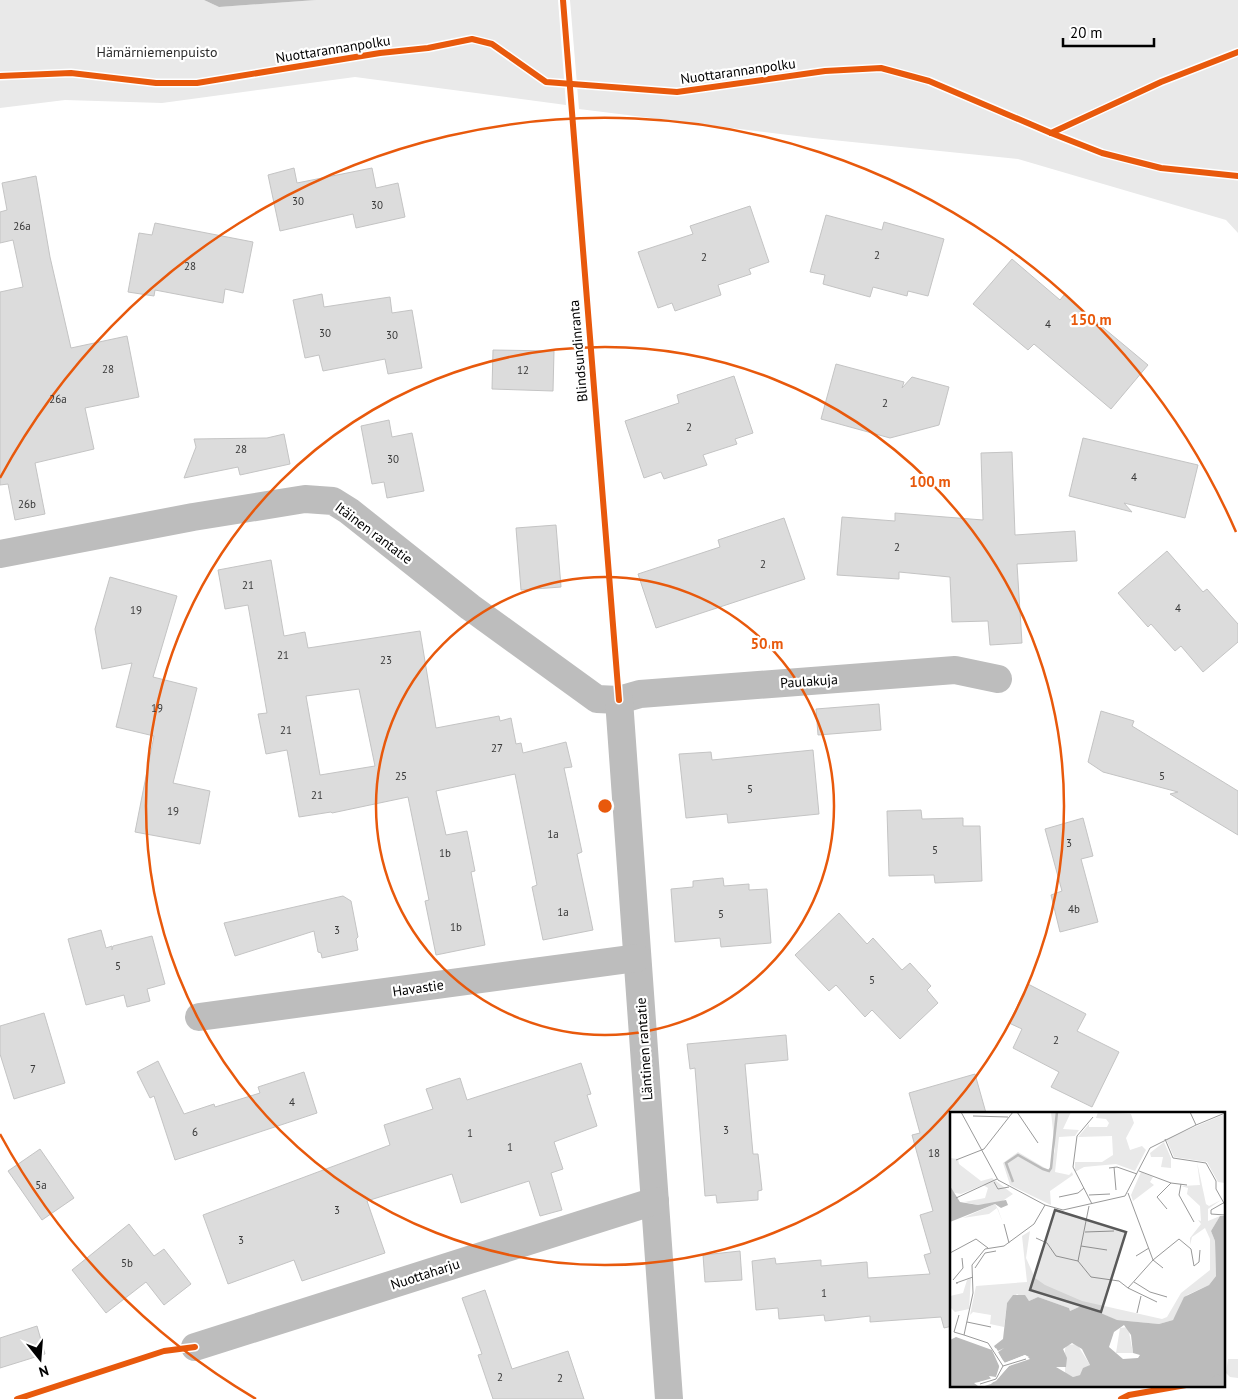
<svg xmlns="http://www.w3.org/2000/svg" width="1238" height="1399" viewBox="0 0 1238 1399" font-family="'PT Sans',sans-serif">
	<rect width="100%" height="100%" fill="#fff"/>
	<!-- green -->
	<g fill="#e9e9e9">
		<polygon points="0,0 204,0 219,7 316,0 558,0 566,105 355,77 162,103 65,100 0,108"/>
		<polygon points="570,0 1238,0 1238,233 1226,220 1018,159 813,138 579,109"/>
		<polygon points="1228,1359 1238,1359 1238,1378 1230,1377 1226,1373"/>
	</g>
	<!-- water -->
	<polygon fill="#bbb" points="204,0 316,0 219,7"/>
	<!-- building -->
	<g fill="#dcdcdc" stroke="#c4c4c4" fill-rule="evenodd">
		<polygon points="294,168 297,183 372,168 376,188 398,183 405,217 356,228 353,214 280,231 268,175"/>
		<polygon points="36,176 50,257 71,348 127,336 139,397 85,408 94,449 35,463 45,514 15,520 8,484 0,485 0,292 23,287 13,240 0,243 0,212 7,210 2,183"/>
		<polygon points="750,206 769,262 749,269 751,274 718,285 721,295 675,311 672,303 658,308 638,252 693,234 690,226"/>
		<polygon points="826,215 882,230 884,222 944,239 928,296 908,291 907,296 873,287 870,297 823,284 825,275 810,272"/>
		<polygon points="155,223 253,242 243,293 225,289 223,303 155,290 154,296 128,292 139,233 152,235"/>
		<polygon points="1012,259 1060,300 1064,295 1148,365 1111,409 1034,344 1028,350 973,304"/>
		<polygon points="322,294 324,307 390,297 392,313 412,310 422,368 388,374 385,359 323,371 319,355 305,358 293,300"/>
		<polygon points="493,350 554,351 553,391 492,389"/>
		<polygon points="836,364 904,382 902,388 912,377 949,387 939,425 890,438 821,419"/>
		<polygon points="734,376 753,433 735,439 737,444 703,455 707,465 664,479 661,472 644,478 625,421 679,403 677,395"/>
		<polygon points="389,420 392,437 412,433 424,491 387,498 384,482 372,484 361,426"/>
		<polygon points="284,434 290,464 240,475 238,467 184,478 196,447 194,439 267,438"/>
		<polygon points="1083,438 1198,465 1185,518 1124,503 1132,512 1069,496"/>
		<polygon points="1012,452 1015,535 1075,531 1077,561 1017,564 1022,643 990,645 988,621 952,622 950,577 899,572 899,579 837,575 842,517 895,521 895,513 983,520 981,453"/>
		<polygon points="784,518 805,579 656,628 638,574 720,547 718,540"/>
		<polygon points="556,525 561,587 521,590 516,528"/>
		<polygon points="1167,551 1203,592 1207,589 1238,624 1238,642 1203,672 1181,646 1175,651 1151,624 1148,627 1118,593"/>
		<path d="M271 560 284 636 305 632 308 648 420 631 436 728 499 716 500 721 511 718 516 744 521 743 523 753 566 742 572 767 564 768 582 852 577 854 593 930 543 940 532 887 537 885 515 774 436 791 446 835 467 831 475 871 471 872 485 945 436 955 425 901 429 900 408 797 332 813 331 812 299 817 287 750 266 754 258 714 267 713 248 605 225 609 218 570ZM359 689 375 766 320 775 306 696Z"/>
		<polygon points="110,577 177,596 153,677 197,688 173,783 210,791 200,844 135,832 154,736 116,727 132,663 102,669 95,629"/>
		<polygon points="879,704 881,730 818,735 816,709"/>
		<polygon points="1101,711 1134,721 1132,726 1238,791 1238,835 1170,794 1178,792 1103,772 1088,762"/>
		<polygon points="813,750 819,814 728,823 727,814 686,818 679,754 711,752 712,760"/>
		<polygon points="921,810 922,819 963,818 963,826 980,826 982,881 935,883 934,875 889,876 887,811"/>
		<polygon points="1083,818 1093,856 1081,859 1098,922 1060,932 1051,895 1062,891 1045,829"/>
		<polygon points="723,878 724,886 749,884 749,890 767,889 771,943 721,947 720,938 675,942 671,889 693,887 693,881"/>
		<polygon points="343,896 351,901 358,937 356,939 358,950 322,958 321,953 318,952 314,931 235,956 224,923"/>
		<polygon points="839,913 867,944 873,938 902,970 910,963 931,986 927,990 938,1003 900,1039 872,1010 865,1017 836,985 829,991 795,955"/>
		<polygon points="101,930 106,948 112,946 112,950 113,946 152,936 165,984 147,989 150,1001 127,1007 124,995 86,1005 68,939"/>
		<polygon points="1028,984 1086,1014 1077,1031 1119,1052 1092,1107 1051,1087 1059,1072 1013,1048 1022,1029 1009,1023"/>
		<polygon points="44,1013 65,1083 14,1099 0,1054 0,1026"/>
		<polygon points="786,1035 788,1060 745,1064 753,1154 758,1154 762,1190 758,1191 758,1200 717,1203 716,1195 705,1196 695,1068 690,1069 687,1044"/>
		<polygon points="158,1061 184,1114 214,1104 215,1107 260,1093 258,1087 304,1072 317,1113 175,1160 154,1096 150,1098 137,1072"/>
		<polygon points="581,1063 591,1094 587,1095 597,1126 554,1142 563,1169 551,1173 562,1210 540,1216 529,1181 461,1203 452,1174 367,1201 385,1253 302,1281 294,1260 228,1284 203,1215 390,1145 384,1125 433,1109 426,1089 460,1078 467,1100"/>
		<polygon points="975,1074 986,1113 952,1113 952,1326 944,1328 941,1317 870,1322 870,1316 825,1321 824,1315 779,1319 778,1308 756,1310 752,1261 775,1258 776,1264 821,1260 821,1266 867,1262 868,1278 930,1274 924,1255 931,1253 920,1215 933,1211 912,1135 920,1133 909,1093"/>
		<polygon points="40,1149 74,1198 42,1220 8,1171"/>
		<polygon points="129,1224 154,1256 164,1249 191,1284 164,1305 146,1282 106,1313 72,1270"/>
		<polygon points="740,1251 742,1280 705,1282 703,1255"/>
		<polygon points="485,1290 512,1369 568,1351 584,1399 493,1399 478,1355 482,1354 462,1298"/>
		<polygon points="37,1326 45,1354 0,1368 0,1338"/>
	</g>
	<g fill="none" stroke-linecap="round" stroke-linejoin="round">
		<!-- minor -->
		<g stroke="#bdbdbd" stroke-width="28">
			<polyline points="0,554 193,517 305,499 333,501 349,511 470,607 597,699 619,700 640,694 955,670 998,679"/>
			<polyline points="619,700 669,1399"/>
			<polyline points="199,1017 637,958"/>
			<polyline points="195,1347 655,1201"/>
		</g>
		<defs>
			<g id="cycleway">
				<polyline points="563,0 619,700"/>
				<polyline points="0,76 71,73 156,83 197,83 380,53 428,48 472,39 492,44 546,82 677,92 825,71 881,68 929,81 1051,133 1102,153 1161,168 1238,176"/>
				<polyline points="1051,133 1161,82 1238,52"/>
				<polyline points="17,1399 164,1351 195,1347"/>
				<polyline points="1121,1399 1129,1395 1186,1385"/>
			</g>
		</defs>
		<!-- cycleway casing -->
		<use href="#cycleway" stroke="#fff" stroke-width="9"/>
		<!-- cycleway -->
		<use href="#cycleway" stroke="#e8590c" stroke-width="6"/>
	</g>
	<!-- distance rings -->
	<g fill="none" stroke="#e8590c" stroke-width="2.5">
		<circle cx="605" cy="806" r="229"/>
		<circle cx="605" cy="806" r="459"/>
		<path d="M256 1399A688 688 0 0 1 0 1134M0 478A688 688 0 0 1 1236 532"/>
	</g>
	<g text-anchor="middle" stroke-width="4.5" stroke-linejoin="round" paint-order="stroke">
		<!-- number labels -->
		<g font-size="11" fill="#373737">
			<text x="298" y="205">30</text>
			<text x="377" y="209">30</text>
			<text x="22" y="230">26a</text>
			<text x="877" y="259">2</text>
			<text x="704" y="261">2</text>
			<text x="190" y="270">28</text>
			<text x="1048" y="328">4</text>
			<text x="325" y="337">30</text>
			<text x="392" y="339">30</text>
			<text x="108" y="373">28</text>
			<text x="523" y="374">12</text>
			<text x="58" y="403">26a</text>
			<text x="885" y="407">2</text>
			<text x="689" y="431">2</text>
			<text x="241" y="453">28</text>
			<text x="393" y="463">30</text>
			<text x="1134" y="481">4</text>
			<text x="27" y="508">26b</text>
			<text x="897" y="551">2</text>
			<text x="763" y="568">2</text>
			<text x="248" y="589">21</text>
			<text x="1178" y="612">4</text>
			<text x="136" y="614">19</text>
			<text x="283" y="659">21</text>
			<text x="386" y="664">23</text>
			<text x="157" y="712">19</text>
			<text x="286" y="734">21</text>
			<text x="497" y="752">27</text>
			<text x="401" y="780">25</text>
			<text x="1162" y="780">5</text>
			<text x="750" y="793">5</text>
			<text x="317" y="799">21</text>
			<text x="173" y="815">19</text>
			<text x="553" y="838">1a</text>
			<text x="1069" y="847">3</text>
			<text x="935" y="854">5</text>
			<text x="445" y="857">1b</text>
			<text x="1074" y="913">4b</text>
			<text x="563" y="916">1a</text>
			<text x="721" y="918">5</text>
			<text x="456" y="931">1b</text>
			<text x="337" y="934">3</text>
			<text x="118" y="970">5</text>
			<text x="872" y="984">5</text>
			<text x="1056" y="1044">2</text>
			<text x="33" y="1073">7</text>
			<text x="292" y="1106">4</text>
			<text x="726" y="1134">3</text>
			<text x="195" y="1136">6</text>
			<text x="470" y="1137">1</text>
			<text x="510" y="1151">1</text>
			<text x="934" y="1157">18</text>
			<text x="41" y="1189">5a</text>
			<text x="337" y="1214">3</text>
			<text x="241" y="1244">3</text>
			<text x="127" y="1267">5b</text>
			<text x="824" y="1297">1</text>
			<text x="500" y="1381">2</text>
			<text x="560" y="1382">2</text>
		</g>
		<!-- street labels -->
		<g font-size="14" fill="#000" stroke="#fff">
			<text transform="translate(333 49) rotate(-9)" y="5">Nuottarannanpolku</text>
			<text transform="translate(738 71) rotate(-8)" y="5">Nuottarannanpolku</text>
			<text transform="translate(578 351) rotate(-95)" y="5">Blindsundinranta</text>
			<text transform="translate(374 533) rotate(37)" y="5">Itäinen rantatie</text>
			<text transform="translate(809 681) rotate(-4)" y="5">Paulakuja</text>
			<text transform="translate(418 988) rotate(-8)" y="5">Havastie</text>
			<text transform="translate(644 1049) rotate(-94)" y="5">Läntinen rantatie</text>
			<text transform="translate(425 1274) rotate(-18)" y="5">Nuottaharju</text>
		</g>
		<!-- park labels -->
		<g font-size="14" fill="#2e2e2e" stroke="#fff">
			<text x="157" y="57">Hämärniemenpuisto</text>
		</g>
	</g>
	<!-- overview -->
	<g transform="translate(950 1112)">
		<rect width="275" height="275" fill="#fff"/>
		<path d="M101 0H121L113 17 129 18 125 24 109 25 105 60 119 63 122 60 123 63 100 79 101 93 60 73 53 51 68 40 100 59 105 38ZM148 0 181 2 184 11 176 26 180 38 192 34 196 38 185 59 166 52 134 55 125 60V50H152L163 43 162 24 128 25 139 12V15H157L159 11 156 7 146 6ZM275 2V71L268 70 257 50 224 45 216 27ZM214 30 221 46V56L211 55 213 45H201L200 41ZM0 46 8 47 9 52 31 69 42 66 63 82 51 90 28 93 14 90 35 86 38 76 33 73 11 82 0 80ZM247 50 256 92 259 94 271 88 258 97V109L270 104 261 119 265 129 266 164 259 173 237 183 223 208 209 212 166 208 139 196 131 194 120 199 119 196 88 185 79 189 67 182 57 191 54 215 40 212 41 203 23 200 20 203 26 174 77 170 72 124 80 119 76 146 85 166 95 173 132 189 212 207 217 205 231 181 260 158V127L255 116 242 125 240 133V126L251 112 248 108 251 109 250 94 237 82 238 76 231 74 250 73ZM191 60 203 65 200 70 204 73 183 89 181 83ZM45 92 48 97 53 111 47 96 39 102 13 106ZM21 166 19 197 5 200 0 195V184L13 181 17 168ZM178 215 183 241H166L170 216ZM127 232 140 253 130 263 123 265 115 261V237L117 233Z" fill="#e9e9e9"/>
		<path d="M0 74 10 90 28 93 56 88 58 93 51 96 45 92 0 110ZM270 104H275V275H31L41 272 59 254 79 245 75 243 54 251 44 234 53 227 57 191 63 183H75L79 189 88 185 119 196 120 199 131 194 139 196 167 208 209 212 223 208 234 185 259 173 266 164 265 129 261 119ZM174 213 181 223 183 241 190 243 188 246 173 247 159 235 164 220ZM122 231 132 237 140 253 133 256 130 263 123 265 106 255H116L117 246 113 237ZM6 225 42 238 50 252 46 265 29 270 28 274 0 275V228Z" fill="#bbb" fill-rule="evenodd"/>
		<path d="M46 236 48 239 54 236 48 240 52 247 72 236 52 247 55 251 75 243 80 247 59 254 46 269 31 275H16L28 274 24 271 29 270 0 261 29 270 42 268 39 264 46 265 50 256 42 238Z" fill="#fff"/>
		<path fill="none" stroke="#bbb" stroke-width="2.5" d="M63 70 56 51 68 43 93 57 99 59 101 56 107 0M246 275 275 260"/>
		<path fill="none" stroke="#999" stroke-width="1" d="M11 0 48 68 95 93 113 98 175 84 200 36 246 13 240 0M67 0 88 31M23 4 58 5M246 13 275 1M215 27 223 46 256 51 266 69V77M6 48 34 37 63 0M164 55 166 78M159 56 167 55 187 62M189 59 221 71 237 73M44 70 48 77 59 75M231 72 229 83 244 110M266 77 275 93V103M139 83 160 82M109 85 128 81 134 76M6 86 47 67M275 90 261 98V102L275 103M142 92 123 55 127 24 143 5M217 97 207 85 221 71M54 112 59 131M135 120 164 119M86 126 97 131 106 144M131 134 157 138M0 141 26 127 38 136M106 144 128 149M186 144 199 136M128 149 141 165 169 169 178 176 203 148 178 81M128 149 139 94M25 156 35 141 46 139M213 156 203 148 229 127 241 137 244 154 249 150 250 138M3 168 13 156 12 146M184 170 200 180 217 185M8 171H6L23 165M178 176 207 190M187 201 191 184M9 203 4 220 14 223M17 210 41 215M53 254 38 231 14 223 23 181 22 153 35 137 54 134 84 112 95 93M30 272 46 267 53 254 76 247"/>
		<path fill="#595959" fill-opacity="0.15" stroke="#595959" stroke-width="2.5" d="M105 98 176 120 151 200 80 178Z"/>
		<rect width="275" height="275" fill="none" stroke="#000" stroke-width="2.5"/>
	</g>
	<circle cx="605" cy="806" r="8" fill="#e8590c" stroke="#fff" stroke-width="2.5"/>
	<g font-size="15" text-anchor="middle" font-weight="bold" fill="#e8590c" stroke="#fff" stroke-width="4.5" stroke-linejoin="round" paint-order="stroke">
		<text x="1091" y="325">150 m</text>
		<text x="930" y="487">100 m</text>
		<text x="767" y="649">50 m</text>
	</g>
	<!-- north arrow -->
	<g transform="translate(40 1359) rotate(163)" stroke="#ffffff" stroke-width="4" paint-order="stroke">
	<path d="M0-4L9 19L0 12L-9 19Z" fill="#000000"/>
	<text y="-8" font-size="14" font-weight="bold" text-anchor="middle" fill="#000000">N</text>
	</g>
	<!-- scale -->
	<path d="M1063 38v8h91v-8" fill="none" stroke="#000000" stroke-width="2.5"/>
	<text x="1070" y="38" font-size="15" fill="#000000" stroke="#ffffff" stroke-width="4" paint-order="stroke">20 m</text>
</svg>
